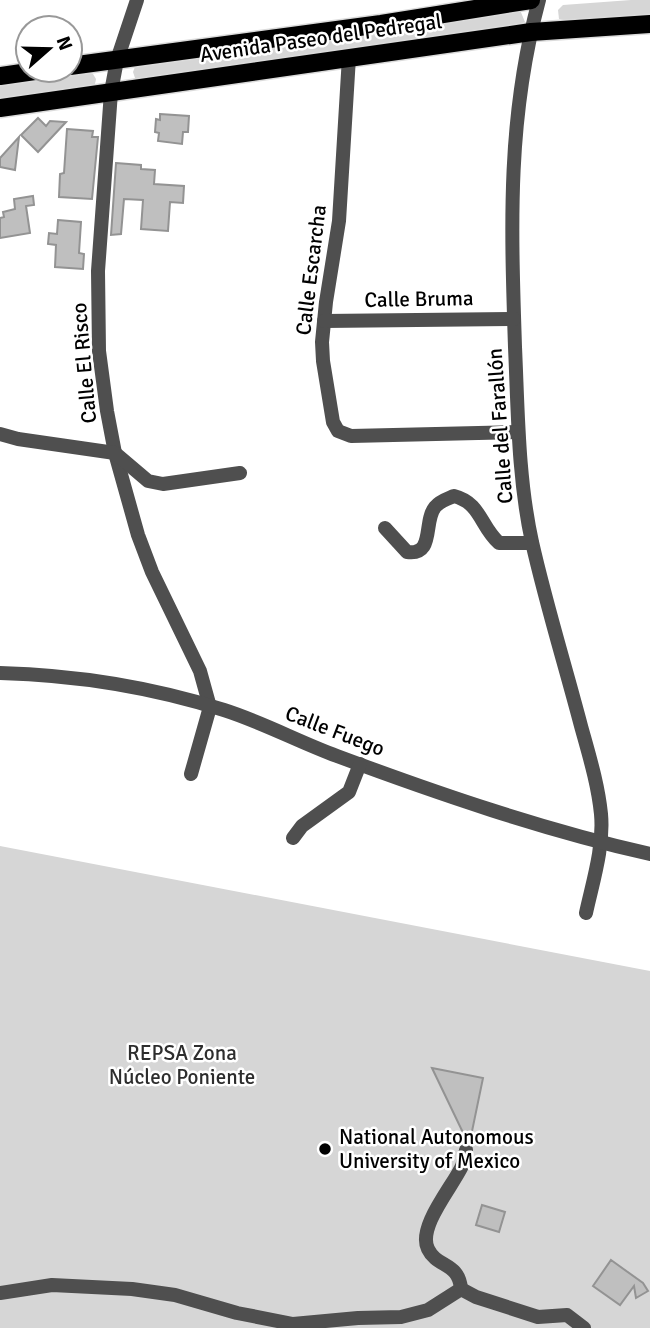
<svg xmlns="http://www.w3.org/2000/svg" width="650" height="1328" viewBox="0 0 650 1328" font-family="Signika,sans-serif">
	<rect width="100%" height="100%" fill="#fff"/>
	<!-- green -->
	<g fill="#d6d6d6">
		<polygon points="631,0 650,0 650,19 569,21 559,19 558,10 563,5"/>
		<polygon points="520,10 525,22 510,29 142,80 135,78 133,72 136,64"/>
		<polygon points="88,72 93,74 96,79 95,84 90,87 0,100 0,84"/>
		<polygon points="0,846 650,971 650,1328 0,1328"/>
	</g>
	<!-- building -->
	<g fill="#bfbfbf" stroke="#939393" stroke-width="2">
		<polygon points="160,114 189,116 188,132 183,132 182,144 158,141 159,133 155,132 156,119 160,120"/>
		<polygon points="38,118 46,126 50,121 66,122 38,152 21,135"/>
		<polygon points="67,129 93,131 92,137 98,137 92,199 59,197 60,174 64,173"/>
		<polygon points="19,137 15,170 0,167 0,158"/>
		<polygon points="116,163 141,165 141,169 155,170 154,184 184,186 183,203 170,202 168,231 141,229 143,200 124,199 121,234 111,235"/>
		<polygon points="33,196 34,205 26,206 30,233 0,238 0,218 4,217 3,212 15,209 14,199"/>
		<polygon points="58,220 81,222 79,253 84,254 83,269 55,267 56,245 48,244 49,233 57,234"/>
		<polygon points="432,1068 483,1078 470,1141 467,1141"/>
		<polygon points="482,1205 505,1212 499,1232 476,1225"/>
		<polygon points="611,1260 643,1283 648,1291 636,1298 634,1286 620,1305 593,1286"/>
	</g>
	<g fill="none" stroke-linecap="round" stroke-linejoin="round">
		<defs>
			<g id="major">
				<polyline points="70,66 381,24 531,0"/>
				<polyline points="0,76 42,70"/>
				<polyline points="0,108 531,32 650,24"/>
			</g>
		</defs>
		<!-- major casing -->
		<use href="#major" stroke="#dbdbdb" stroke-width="21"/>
		<!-- minor -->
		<g stroke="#4f4f4f" stroke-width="14">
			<polyline points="137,0 117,60 111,92 98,271 99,351 107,411 115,453 138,535 152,572 200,671 210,707 191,774"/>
			<path d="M539 0C507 119 511 225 515 347 518 412 518 478 532 542 546 604 565 665 581 726 589 755 598 784 601 814 604 847 593 881 586 913"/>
			<polyline points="349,57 339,221 326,302 322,342 323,361 333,422 338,431 351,436 518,432"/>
			<polyline points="324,321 514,319"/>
			<polyline points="0,434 18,439 115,453 148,481 163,484 240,473"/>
			<path d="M385 528 407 552C435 556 423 522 435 507 440 501 447 499 454 496 481 503 480 526 499 543H532"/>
			<path d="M0 673C76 675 151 687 224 710 262 722 299 742 337 756 439 794 544 830 650 854"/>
			<polyline points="293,838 302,826 349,792 360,764"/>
			<path d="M461 1289C459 1262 437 1268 428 1249 417 1227 453 1186 462 1166 464 1161 465 1155 466 1150"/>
			<polyline points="0,1293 52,1285 132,1289 175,1295 237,1313 293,1324 358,1318 401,1317 428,1310 461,1289 476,1297 538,1317 567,1315 584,1328"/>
		</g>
		<!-- major -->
		<use href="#major" stroke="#000" stroke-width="18"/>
	</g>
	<!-- markers -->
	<circle fill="#000" stroke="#fff" stroke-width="2.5" cx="325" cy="1149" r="7"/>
	<g text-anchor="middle" stroke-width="5" stroke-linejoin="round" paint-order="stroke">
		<!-- street labels -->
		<g font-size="21" fill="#000" stroke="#fff">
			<text transform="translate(321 38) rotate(-8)" y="7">Avenida Paseo del Pedregal</text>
			<text transform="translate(311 270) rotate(-83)" y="7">Calle Escarcha</text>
			<text transform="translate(419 299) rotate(-1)" y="7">Calle Bruma</text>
			<text transform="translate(84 363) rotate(-95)" y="7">Calle El Risco</text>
			<text transform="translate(500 426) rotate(-94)" y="7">Calle del Farallón</text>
			<text transform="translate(335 731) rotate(21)" y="7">Calle Fuego</text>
		</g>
		<!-- park labels -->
		<g font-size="21" fill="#2d2d2d" stroke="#fff">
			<text x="182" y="1060">REPSA Zona<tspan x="182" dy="24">Núcleo Poniente</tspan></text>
		</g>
		<!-- poi labels -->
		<g font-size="21" fill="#000" stroke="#fff" text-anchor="start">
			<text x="339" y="1144">National Autonomous<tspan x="339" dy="24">University of Mexico</tspan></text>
		</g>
	</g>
	<!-- north arrow -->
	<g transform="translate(49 49) rotate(70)"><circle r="33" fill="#ffffff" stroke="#999999" stroke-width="2"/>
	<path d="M0-5L12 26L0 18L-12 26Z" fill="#000000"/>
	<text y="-10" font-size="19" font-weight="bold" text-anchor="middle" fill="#000000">N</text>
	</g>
</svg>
